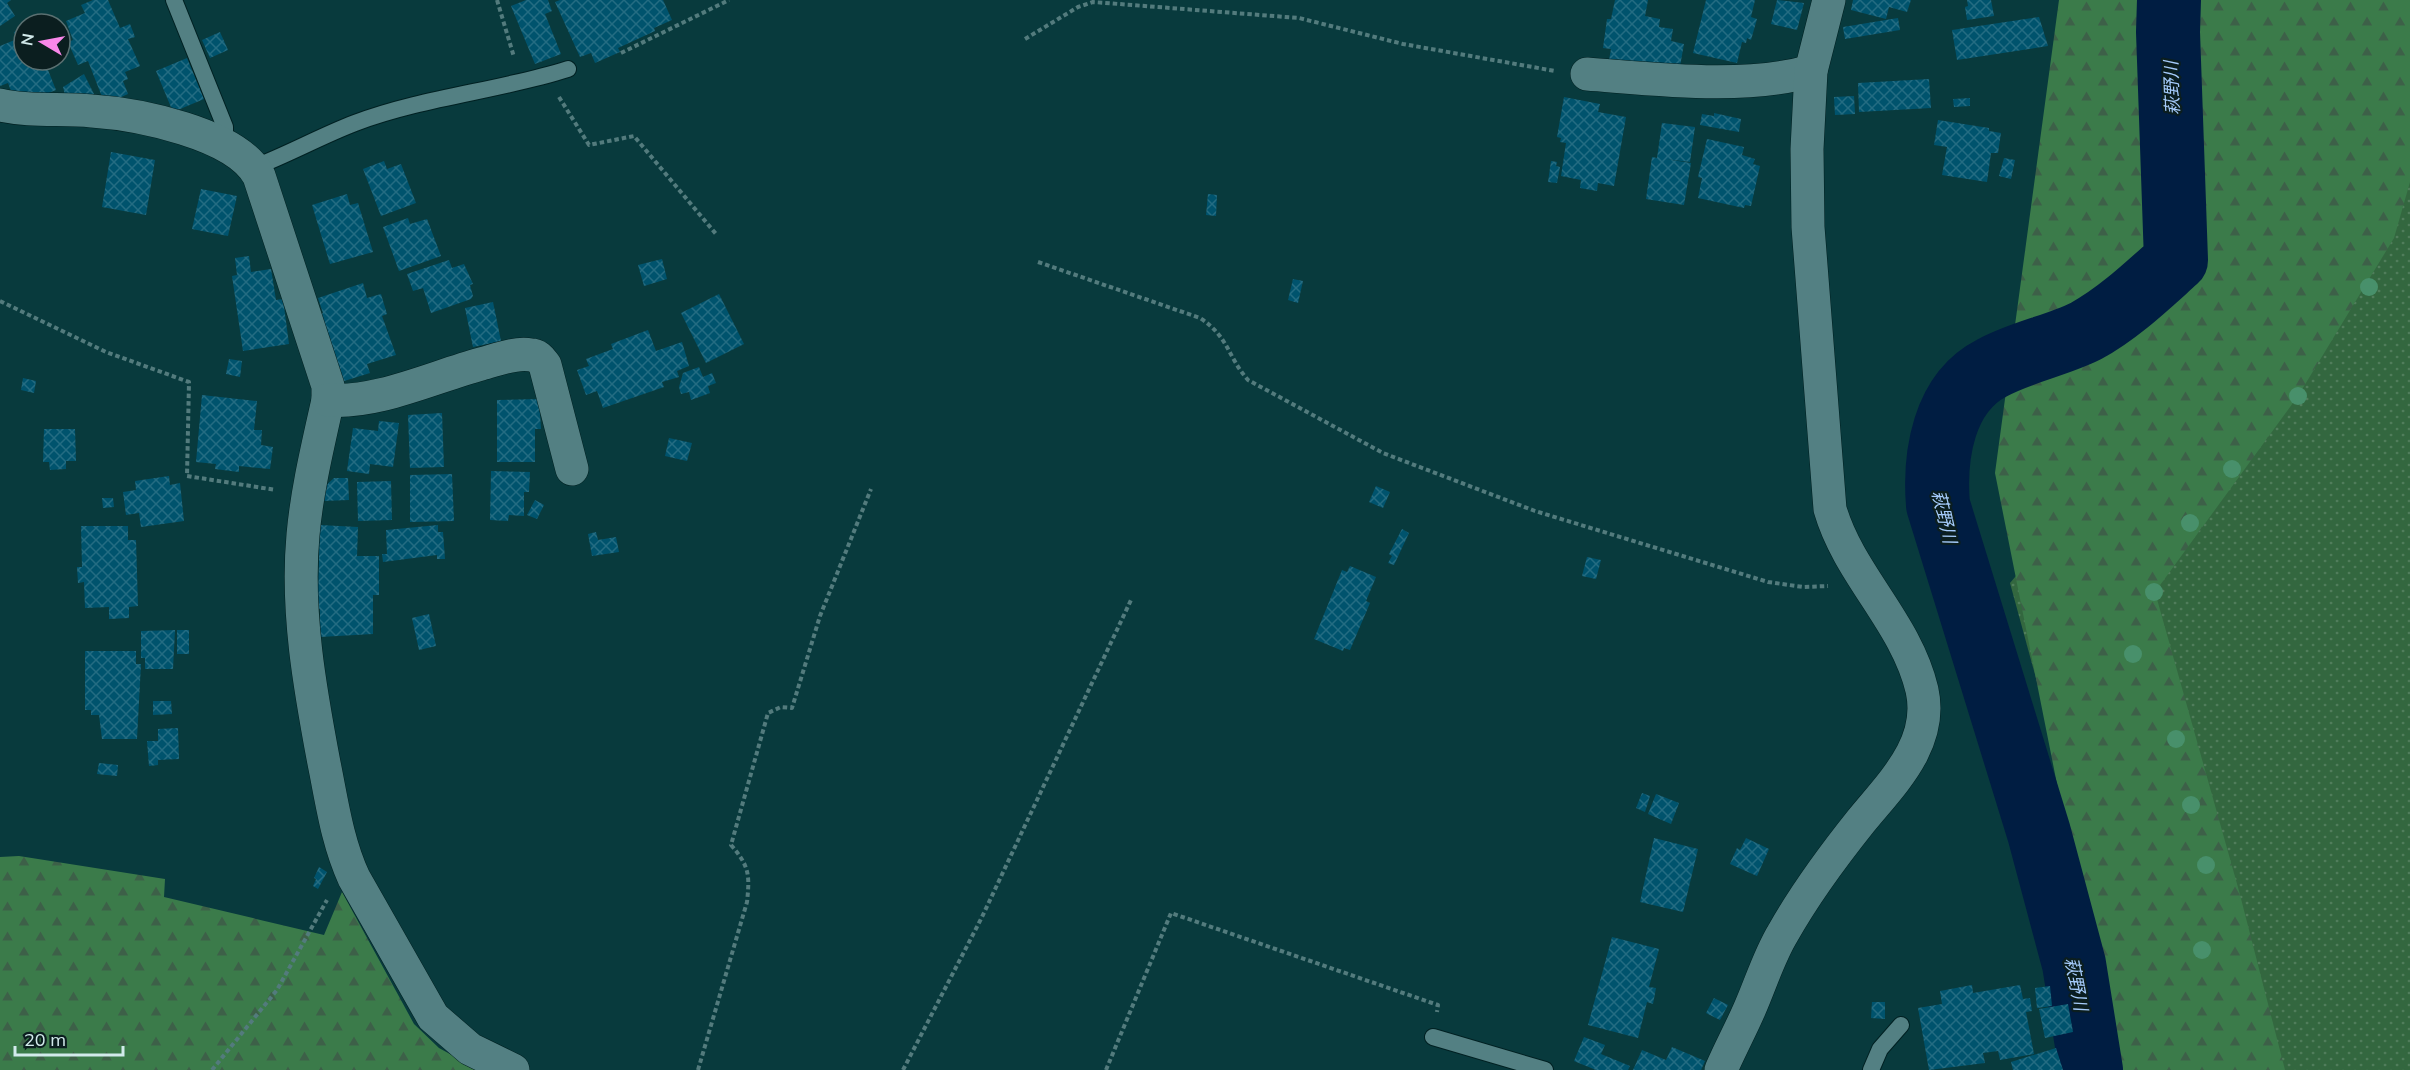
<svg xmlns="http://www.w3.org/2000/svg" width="2410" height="1070" viewBox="0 0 2410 1070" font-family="Mulish,'Noto Sans JP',sans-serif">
	<defs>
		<pattern id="grass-dots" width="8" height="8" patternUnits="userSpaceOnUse" patternTransform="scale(1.5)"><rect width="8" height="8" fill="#33673f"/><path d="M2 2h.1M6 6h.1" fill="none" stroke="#507d5b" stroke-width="1.8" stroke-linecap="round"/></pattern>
		<pattern id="forest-firs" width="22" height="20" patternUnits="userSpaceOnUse" patternTransform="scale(1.5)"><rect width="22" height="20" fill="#3b7b4a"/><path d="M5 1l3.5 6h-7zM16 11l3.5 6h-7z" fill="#3d6048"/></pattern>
		<pattern id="building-cross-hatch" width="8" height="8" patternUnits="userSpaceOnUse" patternTransform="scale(1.5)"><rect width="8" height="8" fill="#00536d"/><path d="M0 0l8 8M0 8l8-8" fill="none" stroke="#246c82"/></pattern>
	</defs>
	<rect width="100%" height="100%" fill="#083a3d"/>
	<!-- grass -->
	<polygon fill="url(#grass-dots)" points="2410,0 2410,1070 2143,1070 2010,583 2182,381"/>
	<!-- forest -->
	<g fill="url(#forest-firs)">
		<polygon points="2059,0 2410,0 2410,182 2394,238 2298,396 2155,592 2239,891 2285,1070 2114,1070 1995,473"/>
		<polygon points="19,856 165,879 164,897 324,935 342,892 414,1024 439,1048 479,1070 0,1070 0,857"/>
	</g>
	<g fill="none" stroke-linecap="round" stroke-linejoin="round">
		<!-- river -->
		<path stroke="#001d42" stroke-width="64" d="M2091 1070 2074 964 2039 833 1938 505C1934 456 1943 393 1992 368 2021 352 2056 346 2086 331 2119 313 2148 285 2176 260L2168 32 2169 0"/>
	</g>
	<!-- building -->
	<g fill="url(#building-cross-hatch)">
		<polygon points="0,0 11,0 7,3 15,16 0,26"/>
		<polygon points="93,0 108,0 120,28 130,24 135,37 128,39 140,66 125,72 128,79 123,81 128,94 112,101 104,102 88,61 78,65 68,42 73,40 66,21 85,13 81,5"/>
		<polygon points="526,0 548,0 552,11 545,14 561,54 535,64 511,6"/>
		<polygon points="560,0 663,0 672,20 654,28 655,31 618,48 620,52 595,63 591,53 580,57 555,2"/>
		<polygon points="1615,0 1648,0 1645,16 1660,19 1659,27 1673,29 1671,41 1684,44 1679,72 1609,60 1611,49 1603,48 1607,19 1611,19"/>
		<polygon points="1706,0 1755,0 1751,17 1757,19 1751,40 1747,38 1746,43 1742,42 1737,63 1693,53"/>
		<polygon points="1777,0 1804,3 1797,30 1771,24"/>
		<polygon points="1853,0 1911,0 1907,12 1889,7 1886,19 1851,10"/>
		<polygon points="1967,0 1991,0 1994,16 1967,20 1965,7 1968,6"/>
		<polygon points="2039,17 2048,46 1957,60 1952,30"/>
		<polygon points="1898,18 1900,30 1845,39 1843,27"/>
		<polygon points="24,28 24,60 44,60 56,90 25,102 14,99 8,83 0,86 0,46 17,39 14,32"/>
		<polygon points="220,32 228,50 210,58 202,40"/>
		<polygon points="187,58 204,99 173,112 156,71"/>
		<polygon points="84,74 98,102 66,99 63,87"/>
		<polygon points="1929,79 1931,108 1859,112 1858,83"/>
		<polygon points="1854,96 1855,114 1835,115 1834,97"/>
		<polygon points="1564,97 1600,104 1598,112 1626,117 1614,186 1598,183 1597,191 1580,188 1581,180 1561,176 1566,143 1560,142 1561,138 1557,137"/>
		<polygon points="1970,98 1970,106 1954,107 1953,99"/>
		<polygon points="1714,113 1741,119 1739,132 1700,125 1702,114 1714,116"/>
		<polygon points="1938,120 1989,128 1989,131 2001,133 1998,153 1991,153 1987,182 1942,175 1947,147 1934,145"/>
		<polygon points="1662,123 1695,127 1690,162 1665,159 1691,163 1684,205 1646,199 1652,157 1657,158"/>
		<polygon points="1707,139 1744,147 1742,155 1755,159 1753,164 1760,166 1751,206 1745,205 1744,208 1698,198 1702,178 1698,177"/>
		<polygon points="111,152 155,160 146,215 102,207"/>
		<polygon points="2004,158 2015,160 2011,179 1999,176"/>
		<polygon points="384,161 387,169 401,164 416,203 381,216 363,169"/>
		<polygon points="1551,161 1557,162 1556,166 1560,167 1557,183 1548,182"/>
		<polygon points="201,189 237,196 228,236 192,229"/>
		<polygon points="347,194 350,205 358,203 373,252 330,264 312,205"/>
		<polygon points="1208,194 1217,195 1216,216 1206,215"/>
		<polygon points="408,218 410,224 427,219 441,256 399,271 383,227"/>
		<polygon points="249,256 251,272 271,269 276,300 283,299 289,344 243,351 232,276 237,275 235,258"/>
		<polygon points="662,259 667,279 644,286 638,265"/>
		<polygon points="449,260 452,268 464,264 473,284 470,285 473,296 471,299 431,313 423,288 413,291 407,274"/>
		<polygon points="1293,279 1303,281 1298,303 1288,300"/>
		<polygon points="363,283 367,298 381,294 387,314 382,316 396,355 367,364 370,373 341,382 320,315 323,313 318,298"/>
		<polygon points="719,294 744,344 706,363 681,313"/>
		<polygon points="493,302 501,341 473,347 465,308"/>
		<polygon points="648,330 656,351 682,342 689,366 677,371 679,377 662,382 664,387 603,408 597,391 586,395 577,370 589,366 586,359 613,349 611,344"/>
		<polygon points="229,359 242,361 240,377 226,374"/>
		<polygon points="699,367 703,377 712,373 716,383 708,386 710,393 691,400 689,392 681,394 679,387 683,373"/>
		<polygon points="23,378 36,381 34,393 21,390"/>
		<polygon points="202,395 257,401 254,430 262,430 261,445 273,447 270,469 239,466 239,472 215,469 216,464 196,462"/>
		<polygon points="539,399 541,429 535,429 535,462 497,462 497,400"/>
		<polygon points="442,413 444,467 410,468 408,415"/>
		<polygon points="379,421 399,423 393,467 370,464 369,474 347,471 353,428 378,431"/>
		<polygon points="44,429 75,429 76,461 66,461 66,469 50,470 49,462 43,462"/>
		<polygon points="669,438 692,443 687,461 665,456"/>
		<polygon points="491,471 530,472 529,492 524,492 524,516 509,515 508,521 490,520"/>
		<polygon points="452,474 454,521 410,522 410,475"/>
		<polygon points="169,476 170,485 180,483 184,521 141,527 139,513 126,515 123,492 136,490 135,481"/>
		<polygon points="334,478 348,478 349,500 323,501 322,489"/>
		<polygon points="391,481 392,520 358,521 357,482"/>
		<polygon points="1376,486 1390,492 1383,508 1369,502"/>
		<polygon points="102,498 113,498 114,507 103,508"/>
		<polygon points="535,500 544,505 537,519 527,515"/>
		<polygon points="320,525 358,527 357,556 379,556 379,595 373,595 373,634 320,637 320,609 314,609 314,592 318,591"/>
		<polygon points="438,525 438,532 443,532 445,559 437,559 437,555 383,562 382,554 387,554 386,530"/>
		<polygon points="81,526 128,526 128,540 136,540 138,606 129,607 129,618 109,619 109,607 85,608 84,582 78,583 77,567 82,567"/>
		<polygon points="1402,529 1409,533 1394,565 1388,563 1392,556 1389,554"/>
		<polygon points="596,532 598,540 616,537 619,552 592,556 588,534"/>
		<polygon points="1587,557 1601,560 1596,579 1582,576"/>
		<polygon points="1350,566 1376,577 1366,601 1370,603 1350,650 1344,648 1343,651 1314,639 1342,570 1347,572"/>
		<polygon points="429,614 436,646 419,650 412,618"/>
		<polygon points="175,630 173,669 145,669 145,658 141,658 141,631"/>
		<rect x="177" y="630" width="12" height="24"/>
		<polygon points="85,651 136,651 136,664 141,664 137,739 102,739 99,715 91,715 91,710 85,710"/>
		<polygon points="153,701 171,701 172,714 153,715"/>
		<polygon points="178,728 179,759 158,760 158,765 149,766 147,741 158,741 158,729"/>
		<polygon points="99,763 118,765 117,776 97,774"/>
		<polygon points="1642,793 1650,796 1645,812 1636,808"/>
		<polygon points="1656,794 1679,803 1671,824 1648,814"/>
		<polygon points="1654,838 1698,849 1683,912 1640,902"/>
		<polygon points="1746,838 1769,849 1757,876 1730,864 1737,848 1740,850"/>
		<polygon points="319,867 327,872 318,889 313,886 316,879 314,878"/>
		<polygon points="1612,937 1659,949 1649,987 1656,988 1653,1004 1647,1002 1638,1038 1588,1025"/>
		<polygon points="1972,985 1973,993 2020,985 2023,999 2030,998 2032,1011 2026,1012 2034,1054 2000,1060 1998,1051 1983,1053 1985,1063 1929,1070 1918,1008 1942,1004 1940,991"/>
		<polygon points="2050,986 2052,1006 2037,1008 2035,988"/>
		<polygon points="1714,998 1728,1005 1720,1020 1706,1013"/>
		<polygon points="1872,1002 1885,1002 1885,1019 1871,1018"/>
		<polygon points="2068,1004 2073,1032 2045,1038 2039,1009"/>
		<polygon points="1584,1037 1605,1045 1601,1054 1630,1066 1628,1070 1596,1070 1574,1061"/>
		<polygon points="1672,1047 1705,1061 1701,1070 1633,1070 1642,1050 1666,1060"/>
		<polygon points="2056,1048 2063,1070 2013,1070 2011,1062"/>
	</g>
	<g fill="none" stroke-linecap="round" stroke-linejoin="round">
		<defs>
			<g id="lane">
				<polyline points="174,0 225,127 225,145"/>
				<path d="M255 167C289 154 321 136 355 123 424 97 499 91 568 69"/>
				<polyline points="1433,1037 1545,1070"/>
				<polyline points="1871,1070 1880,1049 1901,1025"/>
			</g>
			<g id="street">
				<path d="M1587 74C1655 79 1745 90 1811 71"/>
				<path d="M0 105C31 112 61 108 92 111 137 114 236 133 259 176L328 386V400C318 445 307 490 303 535 296 611 310 689 324 763 332 802 337 841 354 878L433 1017 470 1049 513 1070"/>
				<path d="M328 400C377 404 433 377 481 364 496 360 515 352 531 355 538 355 541 360 545 365L572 469"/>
				<path d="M1721 1070C1730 1049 1741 1029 1750 1008 1761 983 1769 956 1783 933 1805 894 1833 856 1861 821 1891 784 1934 744 1922 690 1906 622 1849 575 1830 509L1808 227 1807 149 1811 71 1829 0"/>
			</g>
		</defs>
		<!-- lane casing -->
		<use href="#lane" stroke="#002022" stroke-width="18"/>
		<!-- street casing -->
		<use href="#street" stroke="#002022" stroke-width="34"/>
		<!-- path -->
		<g stroke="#537b7d" stroke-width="4" stroke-dasharray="4.5 3" stroke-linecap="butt">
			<polyline points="497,0 514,57"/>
			<polyline points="1025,39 1078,7 1093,2 1299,18 1403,44 1555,71"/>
			<polyline points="621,53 729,0"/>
			<polyline points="559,97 589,145 634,136 716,234"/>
			<path d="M1038 262 1200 318C1229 337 1227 356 1248 380L1383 453 1535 511 1768 582 1803 587 1828 586"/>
			<polyline points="0,301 106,352 189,382 187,476 276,490"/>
			<polyline points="212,1070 277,990 327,900"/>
			<path d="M698 1070 747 902C750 874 749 866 731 845L768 713 781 707 792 708 820 616 871 489"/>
			<polyline points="903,1070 982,917 1131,600"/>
			<polyline points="1106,1070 1171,913 1438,1005 1437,1012"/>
		</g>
		<!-- lane -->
		<use href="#lane" stroke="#538083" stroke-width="16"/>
		<!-- street -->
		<use href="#street" stroke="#538083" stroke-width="33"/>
	</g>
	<!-- trees -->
	<g fill="#48906b">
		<circle cx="2369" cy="287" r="9"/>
		<circle cx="2298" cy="396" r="9"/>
		<circle cx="2232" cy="469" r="9"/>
		<circle cx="2190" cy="523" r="9"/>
		<circle cx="2154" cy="592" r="9"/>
		<circle cx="2133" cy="654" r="9"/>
		<circle cx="2176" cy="739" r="9"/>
		<circle cx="2191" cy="805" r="9"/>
		<circle cx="2206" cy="865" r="9"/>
		<circle cx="2202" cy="950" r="9"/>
	</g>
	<g text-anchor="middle" stroke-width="4.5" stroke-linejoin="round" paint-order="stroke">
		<!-- water labels -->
		<g font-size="18" font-style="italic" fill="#a5cbfb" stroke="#0b1e1f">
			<text transform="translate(2172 88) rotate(-92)" y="6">萩野川</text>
			<text transform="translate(1944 517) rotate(77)" y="6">萩野川</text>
			<text transform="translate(2076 984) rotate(79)" y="6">萩野川</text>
		</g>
	</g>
	<!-- north arrow -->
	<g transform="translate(42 42) rotate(280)"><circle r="28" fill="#0b1e1f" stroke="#5b7071" stroke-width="1.5"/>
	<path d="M0-4.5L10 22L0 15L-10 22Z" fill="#f987e9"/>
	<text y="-9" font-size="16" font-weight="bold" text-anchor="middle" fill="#d2eaeb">N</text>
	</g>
	<!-- scale -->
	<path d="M15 1046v9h108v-9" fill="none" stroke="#d2eaeb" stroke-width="3"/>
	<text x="24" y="1046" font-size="18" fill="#d2eaeb" stroke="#0b1e1f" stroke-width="4.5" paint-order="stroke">20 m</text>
</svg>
